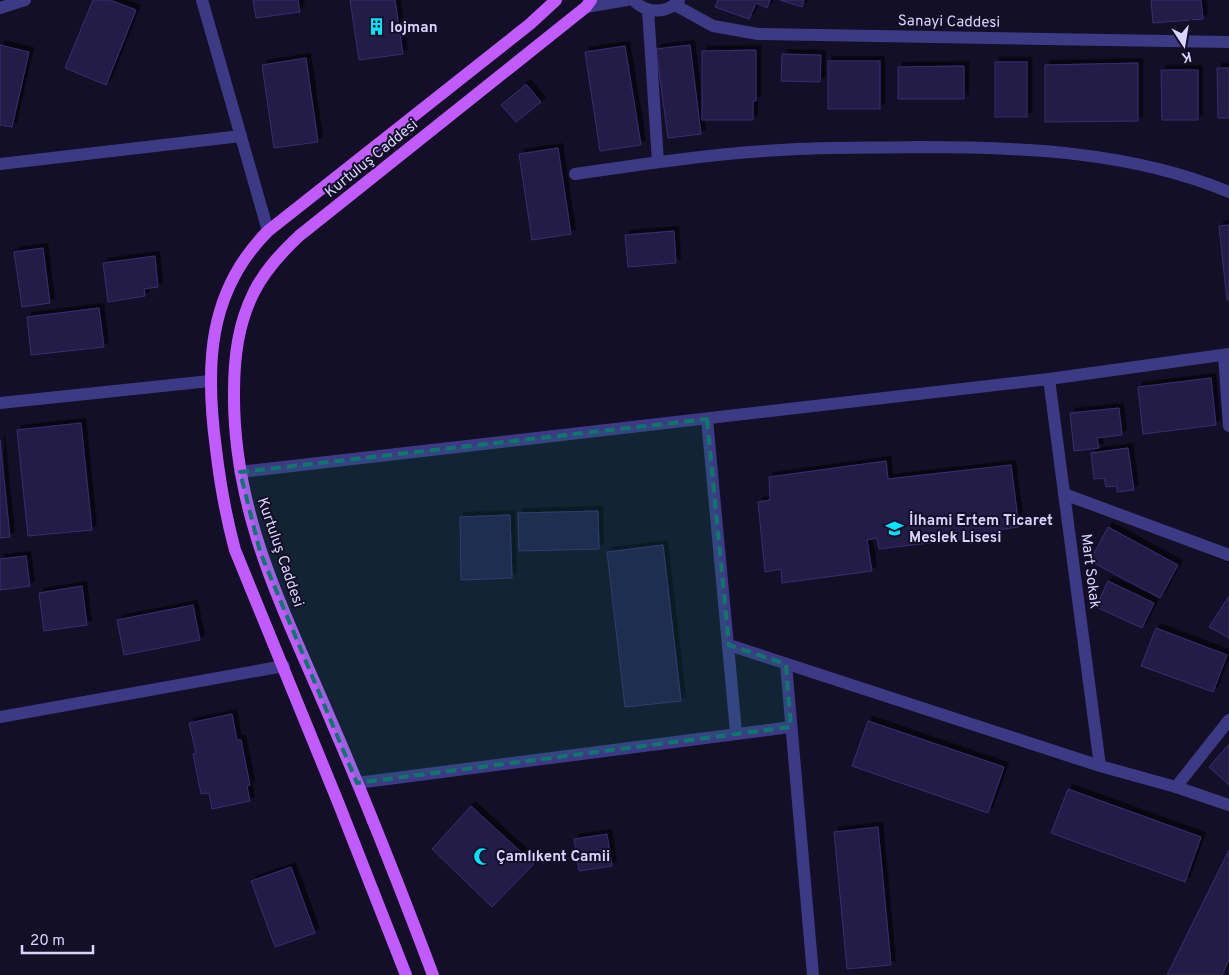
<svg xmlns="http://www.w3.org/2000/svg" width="1229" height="975" viewBox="0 0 1229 975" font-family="Overpass,sans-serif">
	<defs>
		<filter id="shadow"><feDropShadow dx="4.5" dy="-4.5" stdDeviation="0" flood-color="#0009"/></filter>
	</defs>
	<rect width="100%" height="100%" fill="#130f26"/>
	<!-- building -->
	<g fill="#241b47" stroke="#3b2d73" filter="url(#shadow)">
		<polygon points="93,0 110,0 136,10 106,85 65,68"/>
		<polygon points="253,0 298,0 300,12 256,18"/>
		<polygon points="350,0 395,0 403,54 359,60"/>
		<polygon points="718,0 770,0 767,8 756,3 749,19 715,7"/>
		<polygon points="780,0 804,0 802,7"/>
		<polygon points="1151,0 1201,0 1203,19 1153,23"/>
		<polygon points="0,45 29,52 12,127 0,125"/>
		<polygon points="690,45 701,134 668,138 656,49"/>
		<polygon points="625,46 641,145 600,151 585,52"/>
		<polygon points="756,50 756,101 753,101 753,120 702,120 702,51"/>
		<polygon points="782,54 821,55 820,82 781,81"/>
		<polygon points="306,58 318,142 274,148 262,65"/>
		<rect x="828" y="61" width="52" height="48"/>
		<rect x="995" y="62" width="32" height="55"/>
		<polygon points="1138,63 1138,121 1045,122 1045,65"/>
		<polygon points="964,66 964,99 898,99 898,67"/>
		<polygon points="1217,68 1229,68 1229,118 1218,118"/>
		<polygon points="1161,70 1198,70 1198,120 1162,120"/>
		<polygon points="526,84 541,102 516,122 501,105"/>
		<polygon points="558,148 571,234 532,240 519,154"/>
		<polygon points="1229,225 1229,300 1227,300 1219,226"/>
		<polygon points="674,231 676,263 628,267 625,235"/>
		<polygon points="43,248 50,303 22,307 14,252"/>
		<polygon points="155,256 158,287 144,289 145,296 108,302 103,263"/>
		<polygon points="99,308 104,347 31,355 27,317"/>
		<polygon points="1211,378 1216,425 1143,434 1138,387"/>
		<polygon points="1119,408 1122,435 1097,438 1099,448 1074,451 1070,413"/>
		<polygon points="81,423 92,530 28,536 17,430"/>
		<polygon points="0,440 10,537 0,538"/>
		<polygon points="1128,448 1134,490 1117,492 1117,486 1106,487 1104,478 1094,479 1091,453"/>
		<polygon points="886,461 888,479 1011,465 1019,527 996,530 996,535 879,549 877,538 867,540 872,571 782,583 781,569 765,572 758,502 770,500 769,477"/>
		<polygon points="598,511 599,549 519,551 518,513"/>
		<polygon points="510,515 512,578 461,580 460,517"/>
		<polygon points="1108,527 1178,565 1160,598 1090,561"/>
		<polygon points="663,545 681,701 625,707 607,552"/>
		<polygon points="26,556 30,586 0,590 0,559"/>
		<polygon points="1108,581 1154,603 1142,628 1096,607"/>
		<polygon points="82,586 87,625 44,631 39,593"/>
		<polygon points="1229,596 1229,638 1209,627"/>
		<polygon points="193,605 200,640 124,655 117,620"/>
		<polygon points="1156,628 1227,655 1213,692 1141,666"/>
		<polygon points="232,714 237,740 241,740 250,785 247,786 250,801 212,809 209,793 201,794 193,754 196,753 189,723"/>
		<polygon points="868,721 1004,767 988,813 852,766"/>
		<polygon points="1229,744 1229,785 1209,767"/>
		<polygon points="1068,789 1201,837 1185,882 1051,833"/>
		<polygon points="471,806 534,864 492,907 432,849"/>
		<polygon points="878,827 891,965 847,969 834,832"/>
		<polygon points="607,834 612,866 579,871 574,839"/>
		<polygon points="1229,850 1229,960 1222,975 1167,975"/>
		<polygon points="291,867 315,933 275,947 251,881"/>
	</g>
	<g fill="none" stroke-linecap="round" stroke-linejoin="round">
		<!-- lane -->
		<g stroke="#3d3a85" stroke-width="12">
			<polyline points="0,8 25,0"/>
			<polyline points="0,164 241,136"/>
		</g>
		<!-- street -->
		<g stroke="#3d3a85" stroke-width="12">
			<polyline points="202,0 268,231"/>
			<path d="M633 0C646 13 666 15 679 0"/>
			<polyline points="675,5 713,26 758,34 1229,42"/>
			<polyline points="586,7 627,0"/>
			<polyline points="648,10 658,162"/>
			<path d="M575 174C643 164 712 154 781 150 826 147 872 148 917 147 1021 147 1131 151 1229 192"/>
			<polyline points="1224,355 1229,426"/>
			<polyline points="1049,379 1100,766"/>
			<polyline points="0,403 210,381"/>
			<polyline points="707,419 736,732"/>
			<polyline points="240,472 1049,379 1229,354"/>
			<polyline points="1064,494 1229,555"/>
			<polyline points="729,645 1100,766 1176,787 1229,805"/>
			<polyline points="786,664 813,975"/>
			<polyline points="0,717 284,666"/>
			<polyline points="357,783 791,727"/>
			<polyline points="1176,787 1229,720"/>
		</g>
		<!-- primary -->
		<g stroke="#c25bff" stroke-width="12">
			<path d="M406 975 338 802 235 550C226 517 220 483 216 449 205 367 207 292 268 231L530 24 556 0"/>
			<path d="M433 975C401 890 368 806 332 723 285 612 233 516 234 393 234 357 238 324 254 292 265 270 281 253 299 236L586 7 591 0"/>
		</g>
	</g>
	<!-- marked area -->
	<path fill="#0f766e" fill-opacity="0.2" stroke="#0f766e" stroke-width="4" stroke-dasharray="10 6" stroke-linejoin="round" d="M707 419 729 645 786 664 791 727 357 783 260 552 240 472Z"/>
	<!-- icons -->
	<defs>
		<symbol id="building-bare" viewBox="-9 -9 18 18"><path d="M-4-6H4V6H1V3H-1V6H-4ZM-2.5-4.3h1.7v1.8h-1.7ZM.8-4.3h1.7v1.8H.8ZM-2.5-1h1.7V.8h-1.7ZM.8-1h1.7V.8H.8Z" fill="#00e5ff" stroke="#130f26" stroke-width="2.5" paint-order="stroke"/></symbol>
		<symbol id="school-bare" viewBox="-9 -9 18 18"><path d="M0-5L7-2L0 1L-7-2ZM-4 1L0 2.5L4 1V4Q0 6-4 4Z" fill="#00e5ff" stroke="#130f26" stroke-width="2.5" paint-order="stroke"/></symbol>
		<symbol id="mosque-bare" viewBox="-9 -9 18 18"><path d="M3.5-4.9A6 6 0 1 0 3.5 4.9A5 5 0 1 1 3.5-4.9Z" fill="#00e5ff" stroke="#130f26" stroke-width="2.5" paint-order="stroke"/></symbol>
	</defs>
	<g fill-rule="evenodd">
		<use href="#building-bare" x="364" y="14" width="25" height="25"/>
		<use href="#school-bare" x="882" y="516" width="25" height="25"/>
		<use href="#mosque-bare" x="470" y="844" width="25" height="25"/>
	</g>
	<g text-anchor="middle" stroke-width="4" stroke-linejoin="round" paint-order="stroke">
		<!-- street labels -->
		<g font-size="15" fill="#d9d4ff" stroke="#130f26">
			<text transform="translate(949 21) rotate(1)" y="5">Sanayi Caddesi</text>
			<text transform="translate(371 158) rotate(-39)" y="5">Kurtuluş Caddesi</text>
			<text transform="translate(281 552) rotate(71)" y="5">Kurtuluş Caddesi</text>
			<text transform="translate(1091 571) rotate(83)" y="5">Mart Sokak</text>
		</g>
		<!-- poi labels -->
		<g font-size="15" font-weight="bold" fill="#d9d4ff" stroke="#130f26" text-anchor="start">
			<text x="390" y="32">lojman</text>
			<text x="909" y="525">İlhami Ertem Ticaret<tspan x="909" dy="17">Meslek Lisesi</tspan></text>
			<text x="496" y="861">Çamlıkent Camii</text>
		</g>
	</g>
	<!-- north arrow -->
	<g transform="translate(1184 45) rotate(168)" stroke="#130f26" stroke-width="4" paint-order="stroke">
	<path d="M0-4L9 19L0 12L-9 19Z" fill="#d9d4ff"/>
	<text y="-8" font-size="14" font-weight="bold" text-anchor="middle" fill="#d9d4ff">K</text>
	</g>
	<!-- scale -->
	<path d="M22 945v8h71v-8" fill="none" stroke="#d9d4ff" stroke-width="2.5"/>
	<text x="30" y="945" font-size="15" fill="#d9d4ff" stroke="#130f26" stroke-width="4" paint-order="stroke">20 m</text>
</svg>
